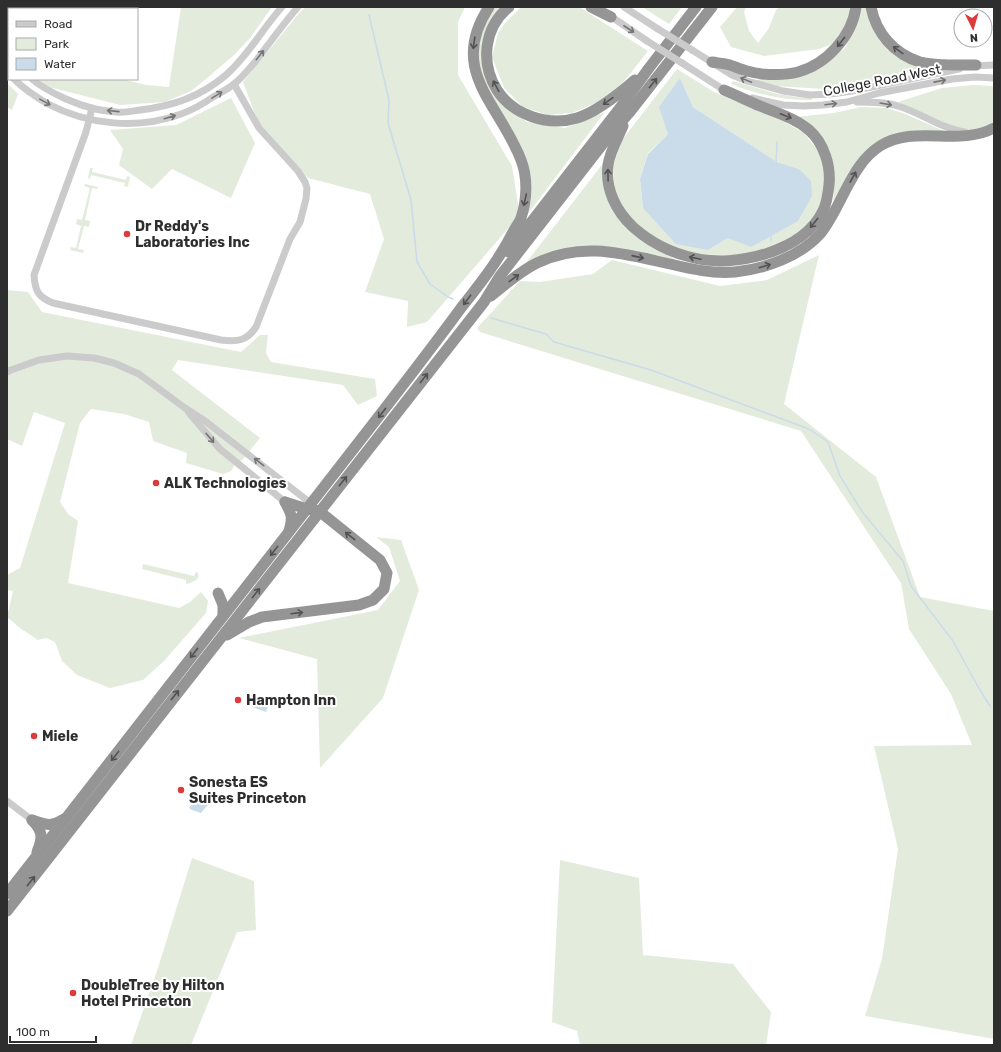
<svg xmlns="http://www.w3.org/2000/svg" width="1001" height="1052" viewBox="0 0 1001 1052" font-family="Rubik,sans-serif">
	<rect width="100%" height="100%" fill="#fff"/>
	<!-- green -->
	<g fill="#e3ebdd" fill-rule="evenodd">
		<polygon points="181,7 272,7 250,38 234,55 206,79 191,91 165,102 120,105 45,86 37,79 122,79 146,85 169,87"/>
		<polygon points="306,7 465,7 458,22 458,75 512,166 518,204 518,217 427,322 407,327 408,301 365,292 384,239 370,194 308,178 258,122 243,82 300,12"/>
		<path d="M494 7H502L483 45 504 105 527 122 565 128 605 112 527 215 530 192 485 86C478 66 475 51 482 30 484 22 490 14 494 7Z"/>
		<polygon points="521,7 579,7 648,51 626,79 616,89 602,100 572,113 548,115 523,107 504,88 492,57 498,33 505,23"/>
		<polygon points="642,7 682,7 669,24"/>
		<polygon points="737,7 746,7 744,12 749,31 758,43 769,28 776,10 779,7 853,7 838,42 819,49 764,56 731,47 720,27"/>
		<polygon points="861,7 868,7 872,26 888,50 912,64 926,69 841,90 774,86 754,80 810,74 845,48 857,23"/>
		<path d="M677 69 714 92 779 119 804 133 818 151 825 166 827 191 815 220 771 250 718 260 673 250 632 221 615 193 613 166 622 140ZM680 78 693 107 777 162 799 169 728 238 708 250 643 208 640 179 648 153 668 134Z"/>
		<path d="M733 81 778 94 796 97 812 98V100C783 100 758 95 731 84Z"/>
		<polygon points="7,83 18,94 12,110 7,107"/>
		<polygon points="973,85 994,86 994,121 990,125 971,130 953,127 898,102 942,88"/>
		<polygon points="231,98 255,143 231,198 172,169 152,189 119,165 123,149 110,130 176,125"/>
		<polygon points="861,107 887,108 905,114 951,134 876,143 833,206 834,190 832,159 817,130 795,117 834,113"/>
		<polygon points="608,157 606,183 647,243 687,266 604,248 522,268"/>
		<polygon points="90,168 93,168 92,172 126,180 127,176 130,177 128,187 124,186 125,183 91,175 90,179 88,178"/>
		<polygon points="85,184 98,187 97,189 92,188 85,220 90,221 89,227 84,226 78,249 84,250 83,253 70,250 71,247 76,248 81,226 76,224 77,219 82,220 90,188 84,186"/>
		<polygon points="819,255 784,404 876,477 920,597 994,611 993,675 994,676 994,1039 865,1016 882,959 898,849 874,746 972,745 951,694 909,629 901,583 801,431 480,332 477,328 520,281 540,282 593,274 612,260 720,286 767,280"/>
		<polygon points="7,290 28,292 42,312 241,352 260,335 268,335 266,353 271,362 375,379 377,396 358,405 343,385 178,360 172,370 260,438 243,459 234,466 231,471 223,474 186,463 187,453 153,441 149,422 124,414 91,409 80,423 60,502 68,514 78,521 68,583 179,608 190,602 201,592 208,601 206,613 164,661 143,680 110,688 77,675 62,661 55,642 46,638 38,640 20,628 7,617 13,591 7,590 7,575 20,568 65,423 34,412 22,446 7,439"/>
		<polygon points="376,537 401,540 419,590 383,698 320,768 317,659 239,638 378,610 400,581 389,547"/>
		<path d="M143 564 194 576 196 572H197C202 579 193 582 187 584H186V580L142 569Z"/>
		<polygon points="192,858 254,881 256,930 237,932 191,1045 131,1045 158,968"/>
		<polygon points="560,860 639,878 643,955 733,964 771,1012 766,1045 580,1045 577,1031 552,1022"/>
	</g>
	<!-- water -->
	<g fill="#cadbea">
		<polygon points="680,78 693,107 777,162 799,169 811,181 812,196 798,221 751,247 728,238 708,250 676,244 643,208 640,179 648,154 668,134 659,107"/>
		<polygon points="258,696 270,700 266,712 250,706 252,699"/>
		<polygon points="200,793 211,801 201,813 192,810 189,808"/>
	</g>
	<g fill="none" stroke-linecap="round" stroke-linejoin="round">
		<!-- stream -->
		<g stroke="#cadbea" stroke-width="1.5">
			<polyline points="369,15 389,100 388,123 411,200 417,262 430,284 448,297 453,299"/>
			<polyline points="776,162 777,142"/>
			<polyline points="771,241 771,235"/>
			<polyline points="491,318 546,334 554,342 651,370 809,429 828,442 840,476 863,513 903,561 911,586 953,641 977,685 990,706"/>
		</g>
		<!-- minor -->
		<g stroke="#cbcbcb" stroke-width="7">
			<polyline points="624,7 658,29"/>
			<polyline points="609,15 647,41"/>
			<polyline points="692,50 732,75 747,81 783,91 810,95 831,94 852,91 959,69"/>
			<polyline points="7,53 9,55"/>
			<polyline points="682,63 724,90 729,91"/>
			<polyline points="973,66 994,65"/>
			<polyline points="7,73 9,75"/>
			<path d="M14 79C24 89 36 97 48 104 88 125 138 130 181 114 192 110 203 104 213 97 220 93 228 89 234 84 242 78 248 70 255 62 269 44 283 24 298 7"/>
			<path d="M32 79C42 88 55 94 66 99 82 106 99 111 116 112 124 113 133 111 140 110 173 106 200 97 226 75 249 55 262 29 282 7"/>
			<polyline points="752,98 783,105 804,106 823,105 847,102 879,93 952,79 975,77 994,78"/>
			<path d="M857 102C871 102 885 102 898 106 921 113 942 129 965 132"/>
			<path d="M92 108 86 132 34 275C35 291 38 297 53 303L221 340C237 342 247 341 256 327L290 239 300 222 306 199 307 188 305 182 298 171 259 128 234 84"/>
			<polyline points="7,372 11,370 39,360 67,356 94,358 114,363 139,374 185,408 205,421 313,505"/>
			<polyline points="189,413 220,449 285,502"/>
			<polyline points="7,801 32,820"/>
		</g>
		<!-- highway -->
		<g stroke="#959595" stroke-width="11">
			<path d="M509 7C484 27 480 63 497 90 513 115 548 127 577 118 597 112 619 94 635 80"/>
			<polyline points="591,7 611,17"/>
			<path d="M871 7C876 33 894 54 920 62 938 66 958 65 976 65"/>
			<path d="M712 62C717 63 724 63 730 65 734 66 739 69 744 70 749 72 756 73 762 74 774 75 787 75 798 72 827 64 852 36 856 7"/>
			<path d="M623 126C618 138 610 151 608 165 605 189 616 211 633 227 651 243 671 253 694 258 735 268 803 252 823 211 827 203 828 194 829 185 831 166 824 143 809 130 795 118 777 113 760 106 748 101 736 95 724 90"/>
			<polyline points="508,252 620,108 649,68 696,7"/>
			<path d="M491 296C505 285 520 271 537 263 582 241 624 254 670 264 691 269 713 274 735 272 765 269 801 256 821 233 831 220 838 205 845 191 854 174 863 157 880 146 915 124 958 147 994 128"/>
			<path d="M285 502C292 515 293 517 289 531"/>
			<polyline points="218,593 223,605 223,616"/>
			<polyline points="227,635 249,622 262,617 359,605 373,600 384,589 387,573 380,560 319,511 307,509 285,502"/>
			<path d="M32 820C43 831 43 838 37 852"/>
			<path d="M32 820C47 825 51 827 64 819"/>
			<path d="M7 894C128 739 249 584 369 429 400 389 431 349 461 308 480 284 499 260 513 232 515 228 519 223 521 218 527 200 528 178 521 160 500 104 447 71 489 7"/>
			<polyline points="7,911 484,302 500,276 605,141 629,113 712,7"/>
		</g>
		<!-- minor-bridge -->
		<g stroke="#cbcbcb" stroke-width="7">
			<polyline points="658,29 692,50"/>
			<polyline points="647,41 682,63"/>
		</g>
	</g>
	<!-- one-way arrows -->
	<defs><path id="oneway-shaft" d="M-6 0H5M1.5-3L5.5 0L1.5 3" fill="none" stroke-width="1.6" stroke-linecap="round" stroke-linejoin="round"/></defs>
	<g stroke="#757575">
		<use href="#oneway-shaft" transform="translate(629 29) rotate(33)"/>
		<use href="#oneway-shaft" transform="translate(260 55) rotate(-51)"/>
		<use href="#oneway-shaft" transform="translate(746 80) rotate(-158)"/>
		<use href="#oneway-shaft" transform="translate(940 81) rotate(-11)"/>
		<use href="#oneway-shaft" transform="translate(217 95) rotate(-31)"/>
		<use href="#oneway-shaft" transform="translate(45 102) rotate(29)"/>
		<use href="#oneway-shaft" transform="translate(831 104) rotate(-7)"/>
		<use href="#oneway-shaft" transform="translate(886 104) rotate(10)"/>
		<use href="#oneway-shaft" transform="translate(113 111) rotate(-174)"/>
		<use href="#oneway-shaft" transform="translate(170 117) rotate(-16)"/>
		<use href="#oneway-shaft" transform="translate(210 438) rotate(50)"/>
		<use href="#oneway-shaft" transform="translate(259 462) rotate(-142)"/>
	</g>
	<g stroke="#525252">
		<use href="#oneway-shaft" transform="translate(841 42) rotate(128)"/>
		<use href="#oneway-shaft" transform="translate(474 43) rotate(98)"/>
		<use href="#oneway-shaft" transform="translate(898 50) rotate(-144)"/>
		<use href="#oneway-shaft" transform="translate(653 83) rotate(-52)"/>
		<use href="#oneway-shaft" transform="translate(496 86) rotate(-118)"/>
		<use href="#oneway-shaft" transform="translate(608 101) rotate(145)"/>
		<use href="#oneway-shaft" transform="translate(786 116) rotate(22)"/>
		<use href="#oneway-shaft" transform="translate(608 175) rotate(-91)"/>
		<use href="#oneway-shaft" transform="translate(853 177) rotate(-61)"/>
		<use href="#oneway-shaft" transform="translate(525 200) rotate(103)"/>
		<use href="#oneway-shaft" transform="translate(814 223) rotate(129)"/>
		<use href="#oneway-shaft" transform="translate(638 257) rotate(13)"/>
		<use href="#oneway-shaft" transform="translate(695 258) rotate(-168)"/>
		<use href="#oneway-shaft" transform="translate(765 266) rotate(-17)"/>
		<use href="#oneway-shaft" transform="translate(514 278) rotate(-37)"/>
		<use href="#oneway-shaft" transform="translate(467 300) rotate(127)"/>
		<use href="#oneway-shaft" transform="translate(424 378) rotate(-52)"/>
		<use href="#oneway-shaft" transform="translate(382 413) rotate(128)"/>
		<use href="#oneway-shaft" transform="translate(343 481) rotate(-52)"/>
		<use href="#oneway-shaft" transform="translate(350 536) rotate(-142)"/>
		<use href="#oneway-shaft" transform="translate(274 551) rotate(128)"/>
		<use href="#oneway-shaft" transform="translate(256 593) rotate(-52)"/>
		<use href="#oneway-shaft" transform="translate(297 613) rotate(-7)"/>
		<use href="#oneway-shaft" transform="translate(194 653) rotate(128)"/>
		<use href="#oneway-shaft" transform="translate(175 695) rotate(-52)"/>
		<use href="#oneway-shaft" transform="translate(115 756) rotate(128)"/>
		<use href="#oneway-shaft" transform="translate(31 881) rotate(-52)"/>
	</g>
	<!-- markers -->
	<g fill="#db3b3c" stroke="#fff" stroke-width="1.5">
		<circle cx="127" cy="234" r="4"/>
		<circle cx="156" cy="483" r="4"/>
		<circle cx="238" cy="700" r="4"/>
		<circle cx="34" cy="736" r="4"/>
		<circle cx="181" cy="790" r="4"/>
		<circle cx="73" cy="993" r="4"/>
	</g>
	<g text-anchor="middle" stroke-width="4" stroke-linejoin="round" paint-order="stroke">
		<!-- street labels -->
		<g font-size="14" fill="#2e2e2e" stroke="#fff">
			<text transform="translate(882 80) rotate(-11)" y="5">College Road West</text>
		</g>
		<!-- poi labels -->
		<g font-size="14" font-weight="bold" fill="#2e2e2e" stroke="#fff" text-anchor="start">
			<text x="135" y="231">Dr Reddy's<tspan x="135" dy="16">Laboratories Inc</tspan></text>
			<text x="164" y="488">ALK Technologies</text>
			<text x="246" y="705">Hampton Inn</text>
			<text x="42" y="741">Miele</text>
			<text x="189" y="787">Sonesta ES<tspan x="189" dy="16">Suites Princeton</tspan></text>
			<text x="81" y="990">DoubleTree by Hilton<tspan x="81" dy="16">Hotel Princeton</tspan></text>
		</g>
	</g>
	<!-- border -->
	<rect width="1001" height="1052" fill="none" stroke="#2e2e2e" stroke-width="16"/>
	<!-- legend -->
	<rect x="8" y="8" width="130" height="72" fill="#ffffff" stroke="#ababab"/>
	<rect x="16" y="21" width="20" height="6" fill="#cbcbcb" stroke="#ababab"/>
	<text x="44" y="28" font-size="12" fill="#2e2e2e">Road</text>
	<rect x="16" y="38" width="20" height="12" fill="#e3ebdd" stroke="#ababab"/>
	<text x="44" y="48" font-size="12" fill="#2e2e2e">Park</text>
	<rect x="16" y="58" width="20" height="12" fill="#cadbea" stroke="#ababab"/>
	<text x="44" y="68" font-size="12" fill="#2e2e2e">Water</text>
	<!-- north arrow -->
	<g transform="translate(973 28) rotate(175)"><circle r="19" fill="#ffffff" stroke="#ababab"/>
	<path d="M0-3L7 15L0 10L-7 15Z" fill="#db3b3c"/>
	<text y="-6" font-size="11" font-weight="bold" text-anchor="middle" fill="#2e2e2e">N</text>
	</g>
	<!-- scale -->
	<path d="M10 1036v6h86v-6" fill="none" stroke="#2e2e2e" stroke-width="2"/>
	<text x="16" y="1036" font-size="12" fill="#2e2e2e" stroke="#ffffff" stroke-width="3" paint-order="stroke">100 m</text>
</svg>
